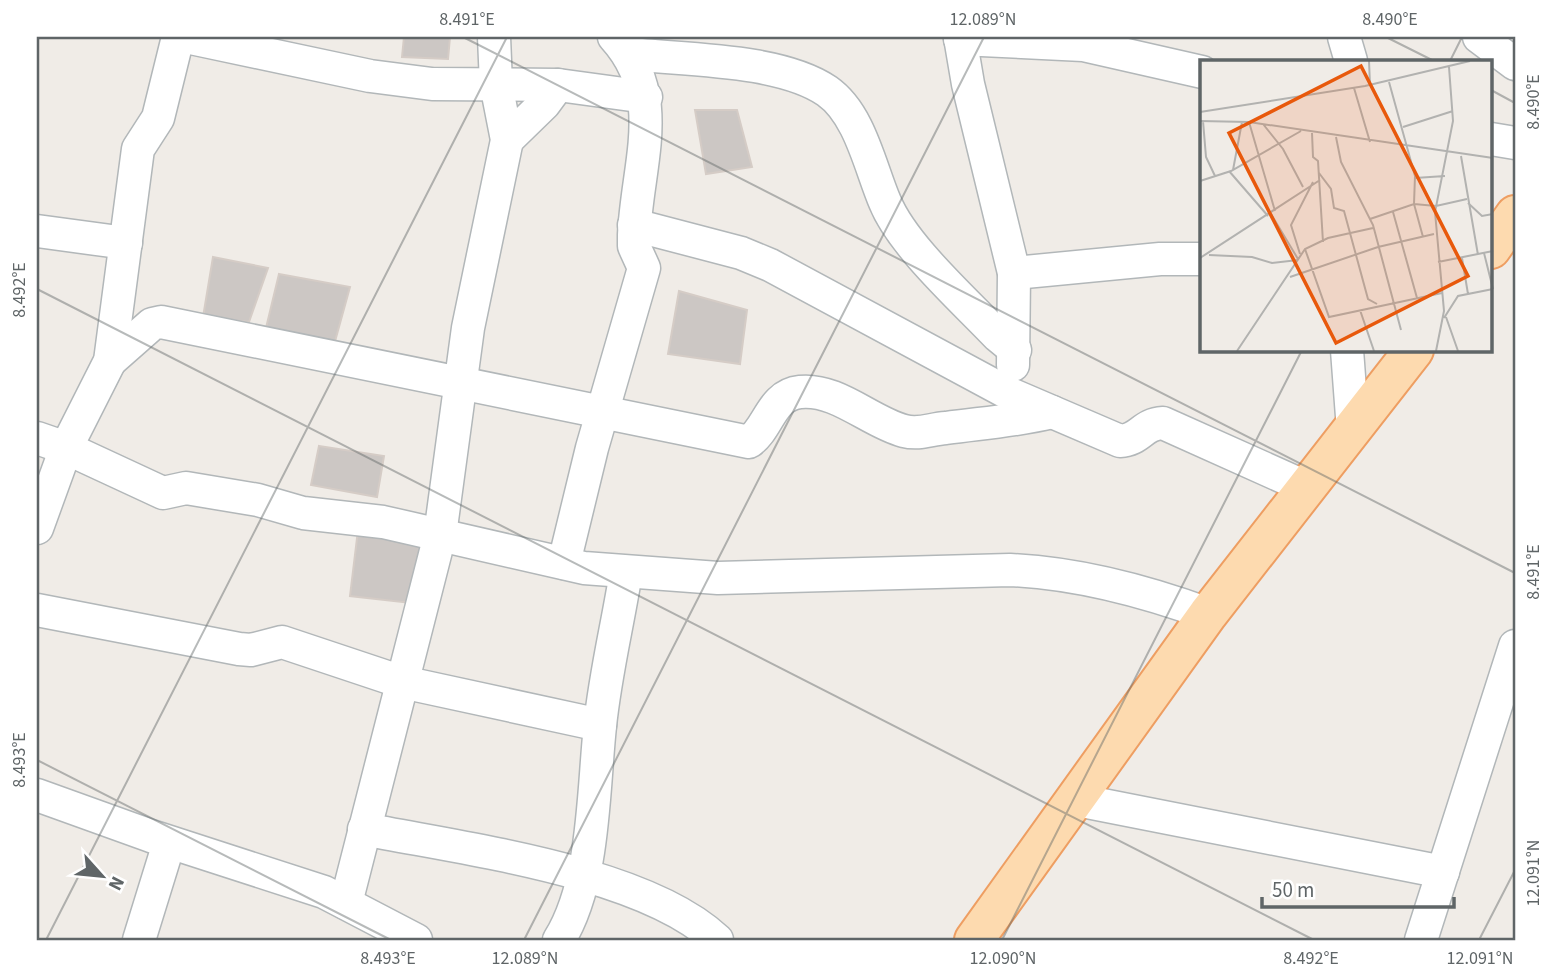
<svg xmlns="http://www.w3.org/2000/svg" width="1552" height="977" viewBox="0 0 1552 977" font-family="'Source Sans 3',sans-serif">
	<rect width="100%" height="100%" fill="#f0ece7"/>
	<!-- building -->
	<g fill="#ccc7c4" stroke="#d5ccc6" stroke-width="2">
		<polygon points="404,37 450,37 448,59 402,57"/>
		<polygon points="695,110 737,110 752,167 706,174"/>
		<polygon points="213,257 268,268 249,322 203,317"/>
		<polygon points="279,274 350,287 334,345 266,328"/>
		<polygon points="679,291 747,310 740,364 668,354"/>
		<polygon points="319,446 384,456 377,497 311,485"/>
		<polygon points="358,530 430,546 411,603 350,596"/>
	</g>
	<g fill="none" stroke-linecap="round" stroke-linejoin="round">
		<defs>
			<g id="minor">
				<polyline points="186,37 370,76 432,84 558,85 646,97"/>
				<polyline points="960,37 968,84 1014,273 1013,365"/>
				<polyline points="1344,37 1351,61"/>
				<polyline points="1479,37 1515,64"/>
				<polyline points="960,39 1083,45 1202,72"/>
				<path d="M630 54C686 60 780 59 827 91 860 114 870 167 885 202 903 246 964 300 998 336L1015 350"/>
				<polyline points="1491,139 1515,143"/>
				<polyline points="507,140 544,104 558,85"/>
				<path d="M634 225 741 253 770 265 1008 393 1120 441C1140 440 1142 424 1163 423L1308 488"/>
				<polyline points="37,231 126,243"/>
				<polyline points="1014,273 1160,259 1202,259"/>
				<polyline points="1347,350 1353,430"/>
				<path d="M110 361 152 324 161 322 749 442C769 428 771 395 800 392 837 388 870 422 904 431 920 435 930 429 946 428 982 423 1016 421 1052 412"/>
				<path d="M37 438 66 448 163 493 186 488 258 500 303 513 383 522 584 568 718 578 1010 570C1078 573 1145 591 1208 614"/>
				<polyline points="37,528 66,448 110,361 138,149 158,118 178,37"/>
				<path d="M564 563 592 448 644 268 634 246V235C637 164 668 96 614 37"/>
				<polyline points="37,610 239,649 251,650 282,642 402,682 600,725"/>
				<polyline points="37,795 151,836 324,892 416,940"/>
				<polyline points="1077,800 1443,872"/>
				<path d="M364 829C463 849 644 871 717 940"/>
				<polyline points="346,903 440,535 468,328 507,140 496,84 494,37"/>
				<polyline points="139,940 169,843"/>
				<path d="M559 940C595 882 593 791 600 726 605 675 618 623 626 572"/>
				<polyline points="1421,940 1515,646"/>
			</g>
			<g id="major">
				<polyline points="1491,249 1515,215"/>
				<polyline points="974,940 1208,614 1414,350"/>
			</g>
		</defs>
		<!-- minor casing -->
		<use href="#minor" stroke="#b2b7b9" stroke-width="35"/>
		<!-- major casing -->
		<use href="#major" stroke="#ee9e62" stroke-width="42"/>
		<!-- minor -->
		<use href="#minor" stroke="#fff" stroke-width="32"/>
		<!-- major -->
		<use href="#major" stroke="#fddaaf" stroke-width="38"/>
	</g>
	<!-- ticks -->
	<path fill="none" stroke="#5f6567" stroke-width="2" stroke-opacity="0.45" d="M463 37 1515 573M1386 37 1434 61M1450 61 1462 37M1491 90 1515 103M37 289 1314 940M37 760 391 940M46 940 507 37M524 940 984 37M1002 940 1302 350M1479 940 1515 870"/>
	<!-- overview -->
	<g transform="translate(1200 60)">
		<rect width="292" height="292" fill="#f0ece7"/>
		<path fill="none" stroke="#b2b2b0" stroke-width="2" d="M169 1 170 25M189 22 215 116 214 144 223 177M154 28 170 82M0 52 165 26 270 1M0 61 49 62 293 98M3 61 6 97 15 116M49 62 75 151M63 64 83 89 103 127M203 67 253 51M112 73 113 97 118 101 123 182M136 77 141 102 173 165 201 270M261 96 278 195M33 110 42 62M29 111 68 156M119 113 131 129 134 148 144 151 168 239 177 244M215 118 245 116M0 121 31 111 101 71M268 143 282 156 293 154M193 152 217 238M71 154 98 199M170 159 214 144 236 146 267 139M105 189 129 257 242 233M284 193 293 229M100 194 91 165 113 122M9 195 52 197 72 203 98 200M0 198 120 120M262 198 268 234M238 202 293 191M90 217 178 187 234 174M160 250 174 291M246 257 258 291M244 258 258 236 293 229M37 291 105 189 128 178 173 168M236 291 244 251 235 152 253 61 249 7"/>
		<path fill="#e8590c" fill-opacity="0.15" stroke="#e8590c" stroke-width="3.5" d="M161 6 268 216 136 283 29 73Z"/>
		<rect width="292" height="292" fill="none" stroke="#5f6567" stroke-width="3.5"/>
	</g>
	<!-- border -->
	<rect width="1552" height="977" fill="none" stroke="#ffffff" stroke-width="77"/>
	<!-- north arrow -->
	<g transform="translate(102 876) rotate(117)" stroke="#ffffff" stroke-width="5" paint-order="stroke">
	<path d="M0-5L12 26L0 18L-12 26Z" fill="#5f6567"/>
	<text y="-10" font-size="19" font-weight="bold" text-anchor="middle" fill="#5f6567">N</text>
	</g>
	<!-- scale -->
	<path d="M1262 897v10h192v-10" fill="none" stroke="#5f6567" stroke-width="3.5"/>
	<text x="1272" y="897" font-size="21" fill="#5f6567" stroke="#ffffff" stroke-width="5" paint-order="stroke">50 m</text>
	<rect x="38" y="38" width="1476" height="901" fill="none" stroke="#5f6567" stroke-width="2.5"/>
	<g font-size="18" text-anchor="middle" fill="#5f6567">
		<text x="467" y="25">8.491°E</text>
		<text x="983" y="25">12.089°N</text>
		<text x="1390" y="25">8.490°E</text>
		<text transform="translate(1533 102) rotate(-90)" y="6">8.490°E</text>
		<text transform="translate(19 290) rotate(-90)" y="6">8.492°E</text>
		<text transform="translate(1533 572) rotate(-90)" y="6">8.491°E</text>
		<text transform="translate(19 760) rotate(-90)" y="6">8.493°E</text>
		<text transform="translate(1533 873) rotate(-90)" y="6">12.091°N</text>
		<text x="388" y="964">8.493°E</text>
		<text x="525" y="964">12.089°N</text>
		<text x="1003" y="964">12.090°N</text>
		<text x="1311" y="964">8.492°E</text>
		<text x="1480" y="964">12.091°N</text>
	</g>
</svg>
